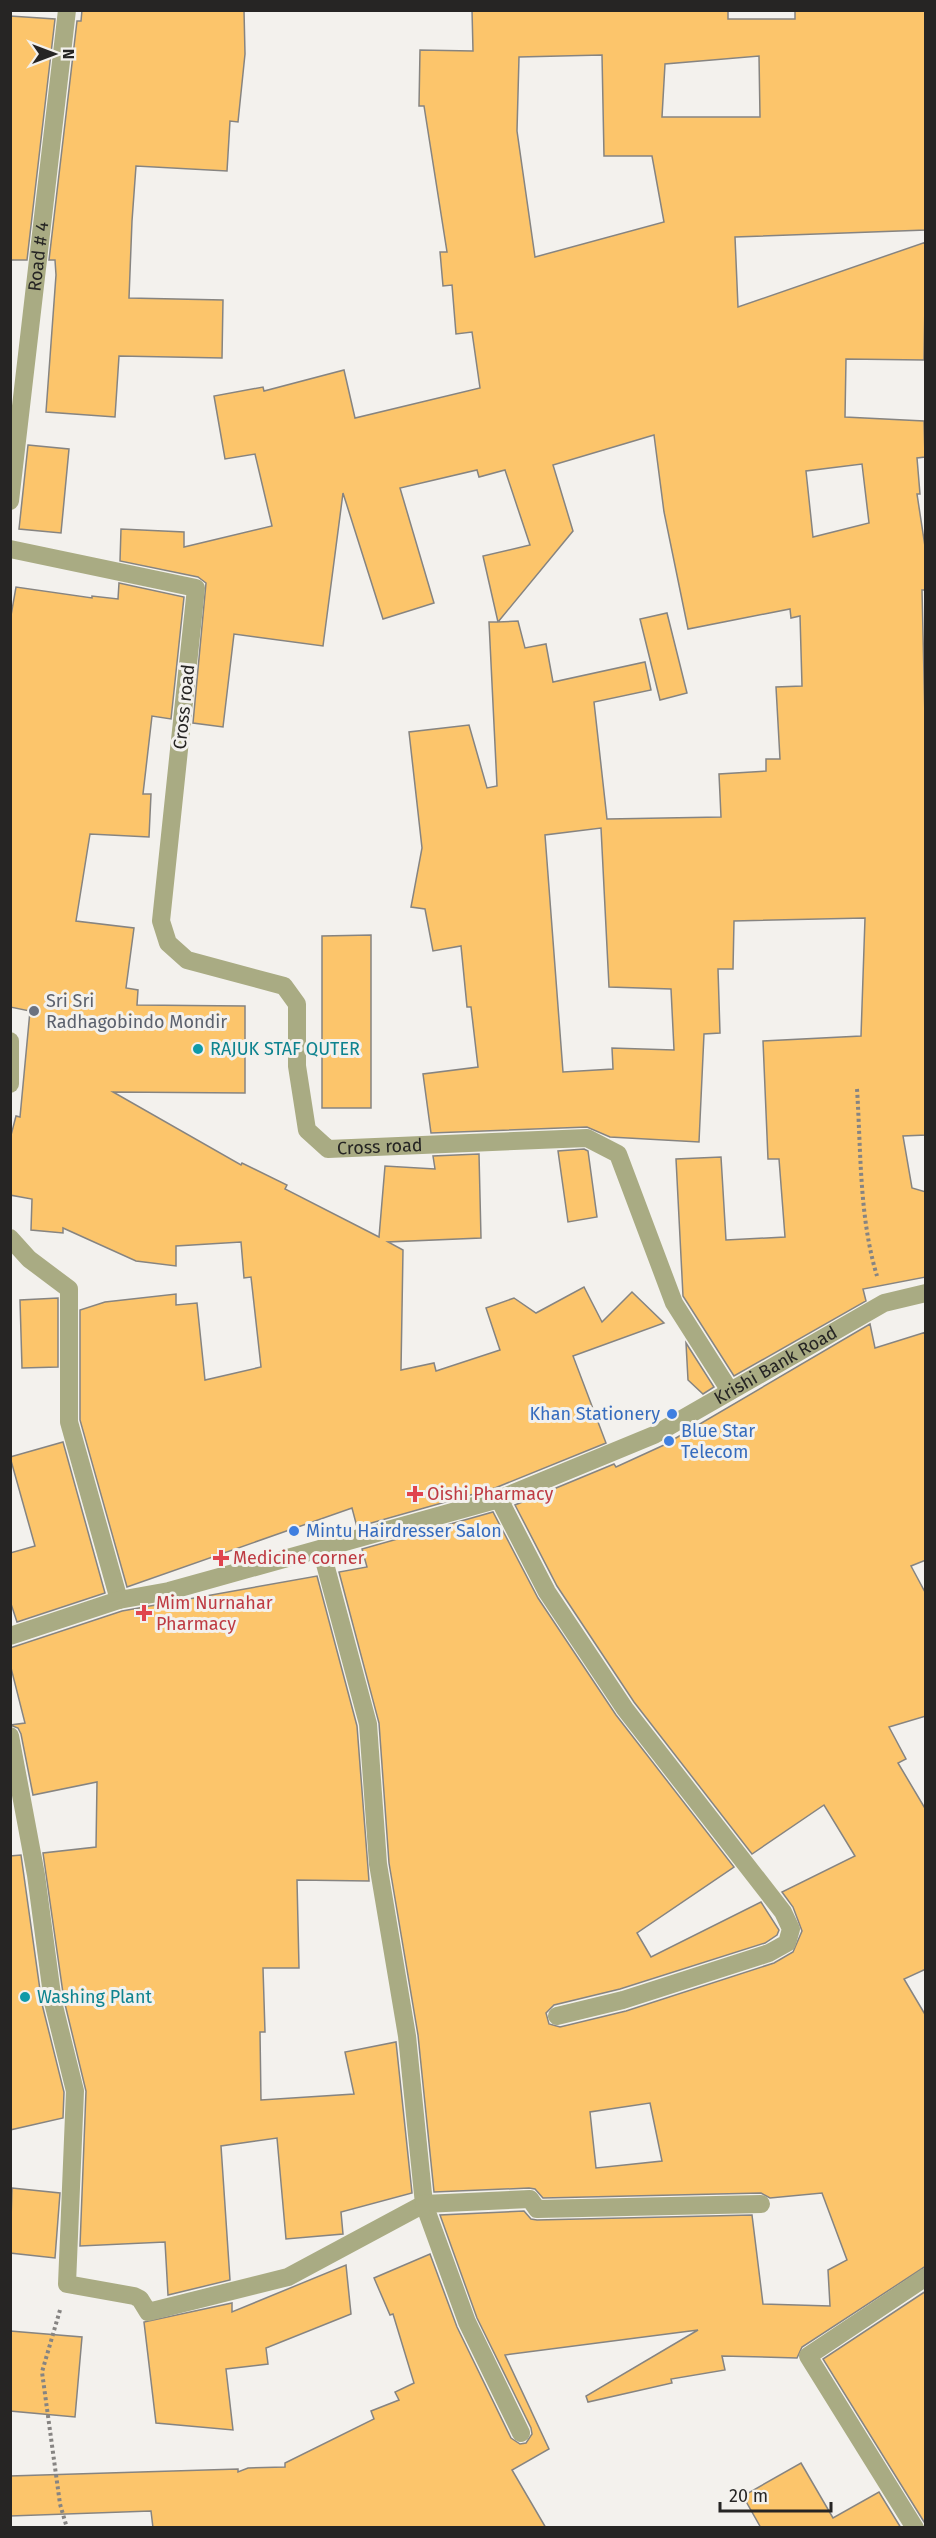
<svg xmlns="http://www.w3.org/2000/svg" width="936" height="2538" viewBox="0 0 936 2538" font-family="'Fira Sans',sans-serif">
	<rect width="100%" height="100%" fill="#f3f1ed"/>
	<!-- building -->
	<g fill="#fcc56b" stroke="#868481" stroke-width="1.5" fill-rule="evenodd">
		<polygon points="82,10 244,10 245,54 238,122 230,121 227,171 136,166 132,221 129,298 223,300 222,358 119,356 115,417 46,412 56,275 55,260 49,260 77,21 81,21"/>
		<path d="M472 10H728V19H795V10H926V230L735 237 738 307 926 242 924 360 846 359 845 417 924 421 925 457 917 458 920 494H917L926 553V590H922L926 762V1135L903 1136 912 1188 926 1192V1277L863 1289 866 1301 734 1376 683 1296 676 1159 721 1157 726 1240 785 1237 779 1159H768L763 1041 861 1036 865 918 734 921 733 969H718L720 1033 704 1034 699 1142 610 1137 587 1127 431 1133 423 1074 478 1067 471 1007H467L461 946 433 951 425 909 411 907 422 848 409 732 469 725 487 788 497 786 489 622H498L483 556 530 545 505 470 479 477 477 470 400 488 434 603 383 619 343 493 323 646 234 634 223 727 193 723 206 583 198 577 120 561 121 529 184 532V547L272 526 255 454 225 459 214 396 263 387 264 391 344 370 355 418 480 388 472 332 456 334 452 285 443 286 440 252H447L424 106H419L420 50 473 51ZM602 55 604 156H652L664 222 535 257 517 131 519 57ZM759 56 760 117H662L665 64ZM654 435 664 512 688 629 790 609 791 618 800 616 802 686 776 687 780 759H766V771L719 774 721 817 607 819 594 702 651 690 645 662 553 682 546 644 525 648 518 621 498 622 573 531 553 465ZM862 464 869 523 813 537 806 471ZM601 828 609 987 671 989 674 1050 612 1048 613 1069 563 1072 545 835Z"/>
		<polygon points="10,16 55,19 27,260 10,260"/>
		<polygon points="28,445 69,449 61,533 19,529"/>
		<polygon points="119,583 184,597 171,719 152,716 143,794 151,794 149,837 90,834 76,921 134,928 126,988 138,990 137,1005 245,1006 245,1093 113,1092 241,1165 242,1163 287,1185 285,1189 379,1237 385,1166 435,1169 433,1156 479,1154 481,1238 388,1242 403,1250 401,1370 434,1363 436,1371 500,1350 486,1308 514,1298 536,1313 584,1287 602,1322 632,1292 664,1323 573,1356 606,1443 495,1488 357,1527 352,1508 127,1587 80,1420 80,1310 105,1302 176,1294 176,1305 197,1303 205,1380 261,1367 251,1277 244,1278 241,1242 176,1246 176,1266 136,1261 63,1228 63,1233 31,1230 32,1199 10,1195 10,1139 16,1116 20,1117 30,1011 10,1007 10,621 16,587 92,598 92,596 118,599"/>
		<polygon points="667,613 687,693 660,700 640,619"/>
		<polygon points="371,935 371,1108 322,1108 322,936"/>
		<polygon points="584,1149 588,1151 597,1217 568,1222 558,1151"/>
		<polygon points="58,1298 58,1367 22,1368 20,1300"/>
		<path d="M870 1324 875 1348 926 1332V1560L911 1566 926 1594V1716L889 1727 906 1759 898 1763 926 1810V1969L904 1979 926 2016V2266L802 2347 797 2358 722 2356 725 2370 671 2379 672 2383 588 2402 586 2396 698 2330 505 2355 549 2449 512 2470 546 2528H153L151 2511 10 2516V2476L238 2469V2472L248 2468 285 2467V2463L374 2419 371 2411 399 2400 395 2392 414 2383 393 2314 390 2315 374 2278 430 2254 457 2327 511 2438 520 2444 526 2443 532 2434 531 2428 477 2318 440 2215 524 2211 531 2219 537 2220 752 2215 763 2304 830 2306 828 2270 847 2260 822 2193 770 2198 761 2193 543 2198 535 2189 529 2188 434 2192 418 2035 389 1863 379 1723 339 1572 367 1567 362 1549 493 1512 538 1598 616 1715 734 1867 637 1933 651 1957 761 1902 779 1930 777 1935 765 1943 620 1989 554 2005 546 2013 549 2024 560 2027 626 2011 774 1963 793 1952 802 1931 793 1907 782 1892 855 1856 824 1805 752 1854 634 1702 557 1586 515 1505 614 1464 616 1467 664 1445ZM650 2103 662 2161 596 2168 590 2112Z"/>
		<polygon points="686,1343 714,1387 703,1394 688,1380"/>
		<polygon points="63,1442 105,1593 17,1622 10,1601 10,1553 35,1546 10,1457"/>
		<polygon points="317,1576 357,1726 369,1881 297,1880 299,1968 263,1968 265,2032 260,2032 261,2100 354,2094 345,2052 396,2042 412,2193 341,2212 343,2234 286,2239 277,2138 221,2146 230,2280 168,2295 165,2242 80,2246 86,2091 64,2000 43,1853 96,1847 97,1782 33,1795 21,1734 18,1728 10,1725 25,1723 10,1664 10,1648 122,1611"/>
		<polygon points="21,1855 42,2004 64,2092 63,2118 10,2130 10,1856"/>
		<polygon points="12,2188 60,2193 55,2258 10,2253"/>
		<polygon points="346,2265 351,2314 266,2348 268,2364 226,2369 233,2430 156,2423 144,2322 232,2303 232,2312"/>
		<polygon points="926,2291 926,2525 823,2359"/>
		<polygon points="10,2331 82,2337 75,2417 10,2411"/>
		<polygon points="801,2463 833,2518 879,2492 901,2528 761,2528 743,2496"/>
	</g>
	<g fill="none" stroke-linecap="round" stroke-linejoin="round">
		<!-- path -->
		<g stroke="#868482" stroke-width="4" stroke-dasharray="3 3" stroke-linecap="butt">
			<path d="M857 1089C861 1150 859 1217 877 1276"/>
			<polyline points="60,2310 42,2372 60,2504 67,2528"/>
		</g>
		<!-- minor -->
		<g stroke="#a9ab83" stroke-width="18">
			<path id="s1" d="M10 501 67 10"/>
			<path id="s2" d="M10 549 196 588 161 921 168 943 187 960 284 986 297 1004V1066L307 1130 328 1149 587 1138 618 1154 674 1303 730 1391"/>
			<polyline points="10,1041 10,1084"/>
			<polyline points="10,1238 29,1259 69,1289 69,1422 119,1600"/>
			<polyline points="499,1499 547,1592 625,1709 783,1912 791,1929 787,1943 769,1953 623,2000 557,2016"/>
			<path id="s3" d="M10 1636 119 1600 169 1591 499 1499 654 1435 884 1303 926 1293"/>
			<polyline points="10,1736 36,1875 53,2002 75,2091 67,2284 134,2296 140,2299 148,2312 288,2277 424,2204 407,2036 378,1864 368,1724 321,1549"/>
			<polyline points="521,2433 467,2322 424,2204 530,2199 537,2209 761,2204"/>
			<polyline points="915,2528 808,2356 926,2277"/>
		</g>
	</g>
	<!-- markers -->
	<circle fill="#6b7280" stroke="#f3f1ed" stroke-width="2" cx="34" cy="1011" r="6"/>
	<g fill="#0f9aa8" stroke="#f3f1ed" stroke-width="2">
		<circle cx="198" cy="1049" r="6"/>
		<circle cx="25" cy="1997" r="6"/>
	</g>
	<g fill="#3f7fe0" stroke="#f3f1ed" stroke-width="2">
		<circle cx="672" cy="1414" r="6"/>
		<circle cx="669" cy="1441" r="6"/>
		<circle cx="294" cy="1531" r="6"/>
	</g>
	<g fill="#e0444e" stroke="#f3f1ed" stroke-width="2">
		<path d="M412 1485h6v6h6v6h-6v6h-6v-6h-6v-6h6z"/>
		<path d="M218 1549h6v6h6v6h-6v6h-6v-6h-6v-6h6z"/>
		<path d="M141 1604h6v6h6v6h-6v6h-6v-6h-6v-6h6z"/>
	</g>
	<g text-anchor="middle" stroke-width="6" stroke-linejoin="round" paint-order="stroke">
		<!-- street labels -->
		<g font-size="18" fill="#262524" stroke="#f3f1ed">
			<text dy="6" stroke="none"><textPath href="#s1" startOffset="246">Road # 4</textPath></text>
			<text transform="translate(184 707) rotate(-84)" y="6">Cross road</text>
			<text dy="6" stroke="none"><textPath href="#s2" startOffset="903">Cross road</textPath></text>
			<text dy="6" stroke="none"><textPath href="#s3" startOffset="816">Krishi Bank Road</textPath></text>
		</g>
		<!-- worship labels -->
		<g font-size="18" fill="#5b616d" stroke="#f3f1ed" text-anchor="start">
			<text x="46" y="1007">Sri Sri<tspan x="46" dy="21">Radhagobindo Mondir</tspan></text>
		</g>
		<!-- culture labels -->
		<g font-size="18" fill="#0d838f" stroke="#f3f1ed" text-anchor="start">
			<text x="210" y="1055">RAJUK STAF QUTER</text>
			<text x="37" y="2003">Washing Plant</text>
		</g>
		<!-- shop labels -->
		<g font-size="18" fill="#366cbe" stroke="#f3f1ed" text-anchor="start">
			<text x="660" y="1420" text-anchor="end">Khan Stationery</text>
			<text x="681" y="1437">Blue Star<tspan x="681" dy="21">Telecom</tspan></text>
			<text x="306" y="1537">Mintu Hairdresser Salon</text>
		</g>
		<!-- health labels -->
		<g font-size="18" fill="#be3a42" stroke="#f3f1ed" text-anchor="start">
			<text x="427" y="1500">Oishi Pharmacy</text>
			<text x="233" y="1564">Medicine corner</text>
			<text x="156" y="1609">Mim Nurnahar<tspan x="156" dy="21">Pharmacy</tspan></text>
		</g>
	</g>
	<!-- border -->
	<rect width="936" height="2538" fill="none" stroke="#262524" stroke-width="24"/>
	<!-- north arrow -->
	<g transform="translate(54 54) rotate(90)" stroke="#f3f1ed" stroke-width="4.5" paint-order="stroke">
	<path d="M0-4.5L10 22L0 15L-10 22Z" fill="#262524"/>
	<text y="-9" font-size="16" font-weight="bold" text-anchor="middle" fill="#262524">N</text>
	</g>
	<!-- scale -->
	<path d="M720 2502v9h111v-9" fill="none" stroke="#262524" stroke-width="3"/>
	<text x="729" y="2502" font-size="18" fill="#262524" stroke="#f3f1ed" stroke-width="4.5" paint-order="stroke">20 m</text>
</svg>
